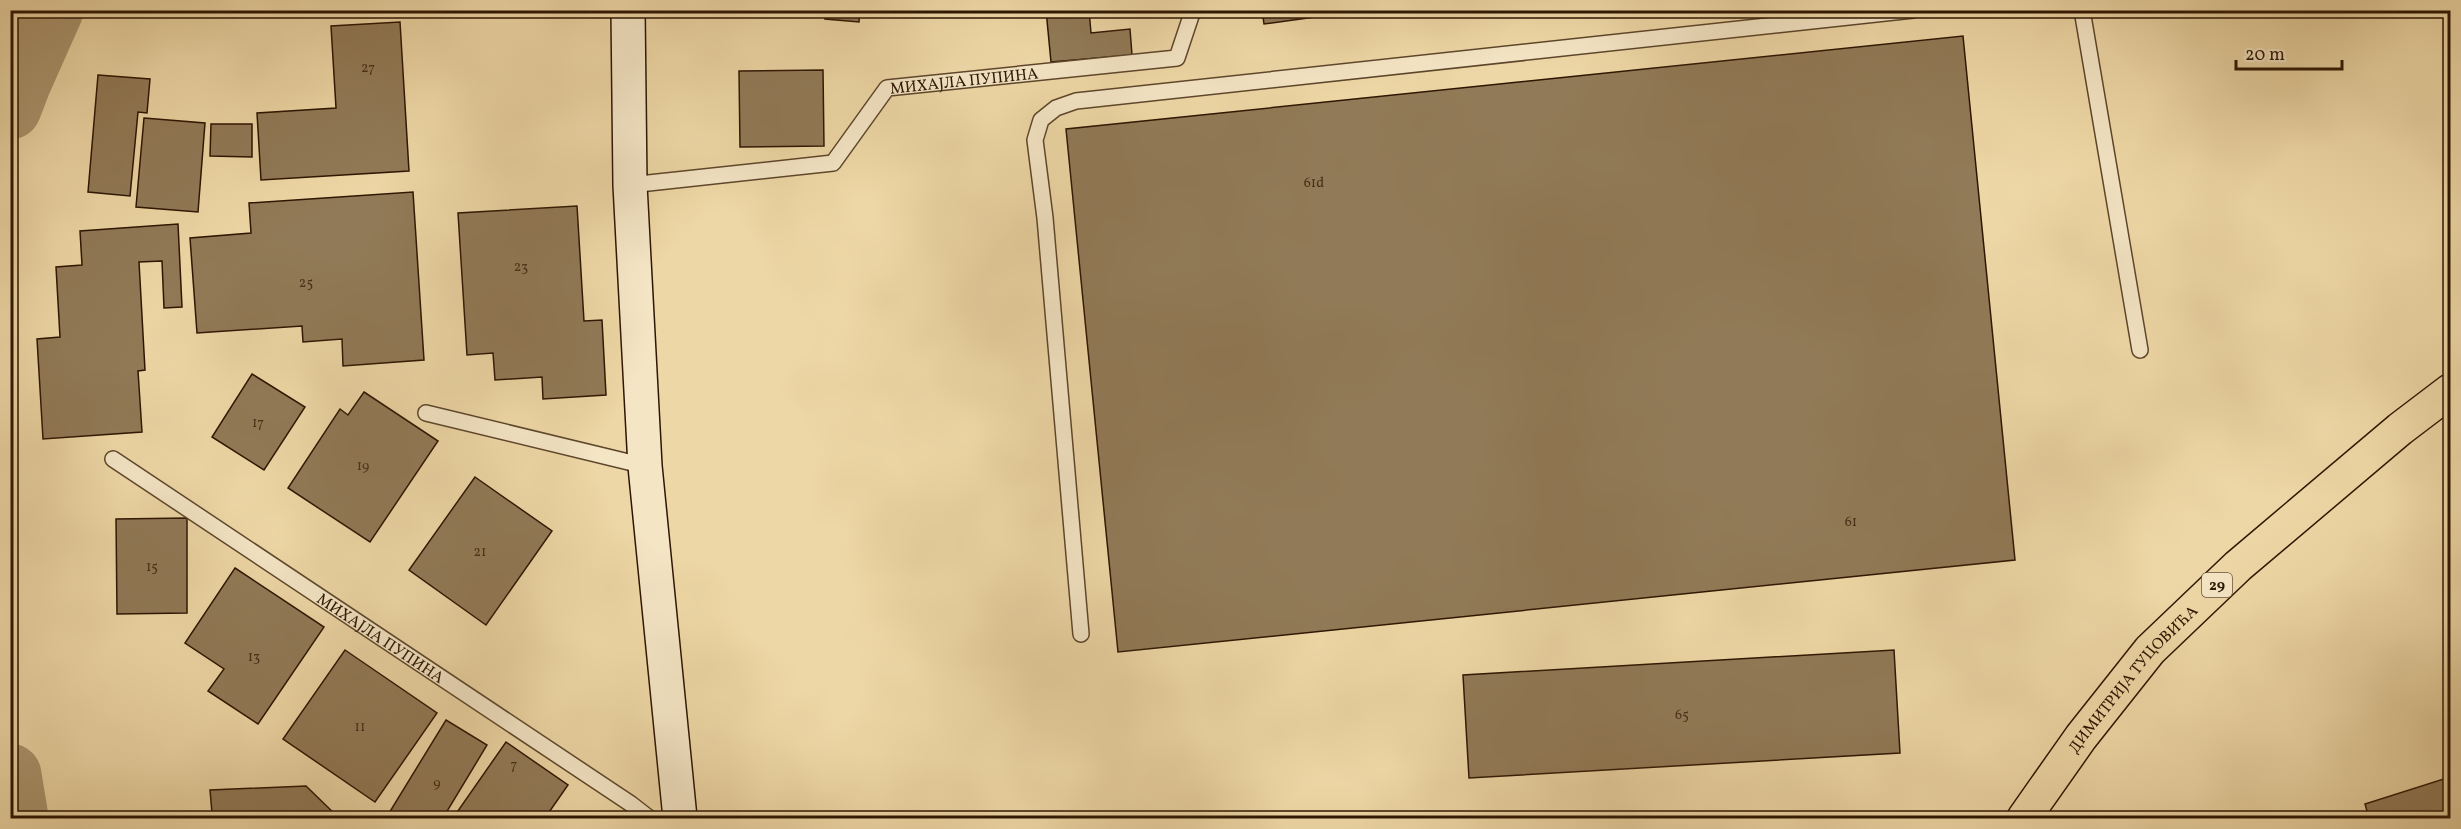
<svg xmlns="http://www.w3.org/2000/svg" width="2461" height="829" viewBox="0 0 2461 829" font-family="Vollkorn,serif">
	<rect width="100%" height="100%" fill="#eed7a6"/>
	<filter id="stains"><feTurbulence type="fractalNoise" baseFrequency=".00333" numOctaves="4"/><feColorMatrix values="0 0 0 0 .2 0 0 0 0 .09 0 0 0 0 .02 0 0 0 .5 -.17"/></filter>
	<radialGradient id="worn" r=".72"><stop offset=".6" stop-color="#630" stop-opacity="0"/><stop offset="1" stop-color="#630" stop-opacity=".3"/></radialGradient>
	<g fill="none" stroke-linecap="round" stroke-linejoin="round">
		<!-- river -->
		<g stroke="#ac956e" stroke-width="63">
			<polyline points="10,108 20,82 52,10"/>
			<polyline points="10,775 17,818"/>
		</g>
	</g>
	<!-- building -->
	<g fill="#917a57" stroke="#2d1602" stroke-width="1.5">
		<polygon points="826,10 860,10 859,22 825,19"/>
		<polygon points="1046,10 1089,10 1091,33 1130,29 1132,55 1051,62"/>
		<polygon points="1262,10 1351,10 1351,12 1264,24"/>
		<polygon points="400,22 409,171 261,180 257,113 336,108 331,26"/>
		<polygon points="1963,36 2015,560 1118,652 1066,129"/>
		<polygon points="823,70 824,146 740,147 739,71"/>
		<polygon points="98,75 150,79 147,113 138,112 130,196 88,192"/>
		<polygon points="144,118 205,123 198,212 136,207"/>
		<polygon points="211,124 252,124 252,157 210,156"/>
		<polygon points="413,192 424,360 343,366 342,339 303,342 302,326 197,333 190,238 251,233 249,203"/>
		<polygon points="577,206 584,321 602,320 606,395 543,399 542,377 495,380 493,353 467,355 458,213"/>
		<polygon points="178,224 182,307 164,308 162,261 139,262 145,370 138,371 142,432 43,439 37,339 60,337 56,267 82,265 80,231"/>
		<polygon points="252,374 305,407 264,470 212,437"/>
		<polygon points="364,392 438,441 370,542 288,488 340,409 348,415"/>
		<polygon points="475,477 552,531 486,625 409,570"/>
		<polygon points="187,518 187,613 117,614 116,519"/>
		<polygon points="235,568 324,627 258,724 208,691 224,669 185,643"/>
		<polygon points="345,650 437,713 375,802 283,739"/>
		<polygon points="1894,650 1900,753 1469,778 1463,675"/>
		<polygon points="446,720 487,745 443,818 386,818"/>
		<polygon points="506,742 568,785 545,818 453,818"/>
		<polygon points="2450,777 2450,818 2369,818 2365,804"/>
		<polygon points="306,786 339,818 198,818 198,815 212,813 210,790"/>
	</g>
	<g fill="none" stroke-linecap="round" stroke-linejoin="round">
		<defs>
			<g id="lane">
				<polyline points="2082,10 2140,350"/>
				<path id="s1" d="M630 185 833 163 887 88 1177 58 1193 10"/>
				<polyline points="426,413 645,466"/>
				<path id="s2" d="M113 459 631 804 649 818"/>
				<polyline points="1081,634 1045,218 1035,140 1041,120 1056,108 1076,101 1913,10"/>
			</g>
			<polyline id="secondary" points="628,10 630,185 645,466 680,818"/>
			<g id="primary">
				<path id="s3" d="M2024 818 2081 737 2150 650 2238 566 2400 429 2450 391"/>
			</g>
		</defs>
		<!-- lane casing -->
		<use href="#lane" stroke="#5d462b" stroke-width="18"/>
		<!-- secondary casing -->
		<use href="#secondary" stroke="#2d1602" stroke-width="36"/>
		<!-- primary casing -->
		<use href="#primary" stroke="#2d1602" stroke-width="36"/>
		<!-- lane -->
		<use href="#lane" stroke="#f4e5c5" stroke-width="15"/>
		<!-- secondary -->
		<use href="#secondary" stroke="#f4e5c5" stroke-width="33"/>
		<!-- primary -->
		<use href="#primary" stroke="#eed7a6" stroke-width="33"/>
	</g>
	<g text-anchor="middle" stroke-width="5" stroke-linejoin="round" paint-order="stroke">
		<!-- number labels -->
		<g font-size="14" fill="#462f17">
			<text x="368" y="72">27</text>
			<text x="1314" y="187">61d</text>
			<text x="521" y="271">23</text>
			<text x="306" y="287">25</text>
			<text x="258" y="427">17</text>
			<text x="363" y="470">19</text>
			<text x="1851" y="526">61</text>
			<text x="480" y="556">21</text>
			<text x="152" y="571">15</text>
			<text x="254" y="661">13</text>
			<text x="1682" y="719">65</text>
			<text x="360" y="731">11</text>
			<text x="514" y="769">7</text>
			<text x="437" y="787">9</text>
		</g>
		<!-- shield labels -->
		<rect fill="#f4e5c5" stroke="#69543c" stroke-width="1.5" x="2202" y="573" width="30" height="24" rx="4.5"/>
		<g font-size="15" font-weight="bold" fill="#2d1602">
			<text x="2217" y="590">29</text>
		</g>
		<!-- street labels -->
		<g font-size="16" fill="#2d1602" stroke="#f4e5c5">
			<text dy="6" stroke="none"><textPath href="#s1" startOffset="374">МИХАЈЛА ПУПИНА</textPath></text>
			<text dy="6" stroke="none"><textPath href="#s2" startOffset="322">МИХАЈЛА ПУПИНА</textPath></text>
			<text dy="6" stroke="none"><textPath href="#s3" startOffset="177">ДИМИТРИЈА ТУЦОВИЋА</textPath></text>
		</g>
	</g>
	<!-- margin -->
	<rect width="2461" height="829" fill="none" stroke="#eed7a6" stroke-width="36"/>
	<rect x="12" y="12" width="2437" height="805" fill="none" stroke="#2d1602" stroke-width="3"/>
	<rect x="18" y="18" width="2425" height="793" fill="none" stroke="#2d1602" stroke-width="1.5"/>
	<!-- scale -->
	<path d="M2236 60v9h106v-9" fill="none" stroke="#2d1602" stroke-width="3"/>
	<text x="2245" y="60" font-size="18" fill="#2d1602" stroke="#f4e5c5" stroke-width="4.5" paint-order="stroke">20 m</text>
	<rect width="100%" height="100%" filter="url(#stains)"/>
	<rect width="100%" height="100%" fill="url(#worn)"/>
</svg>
